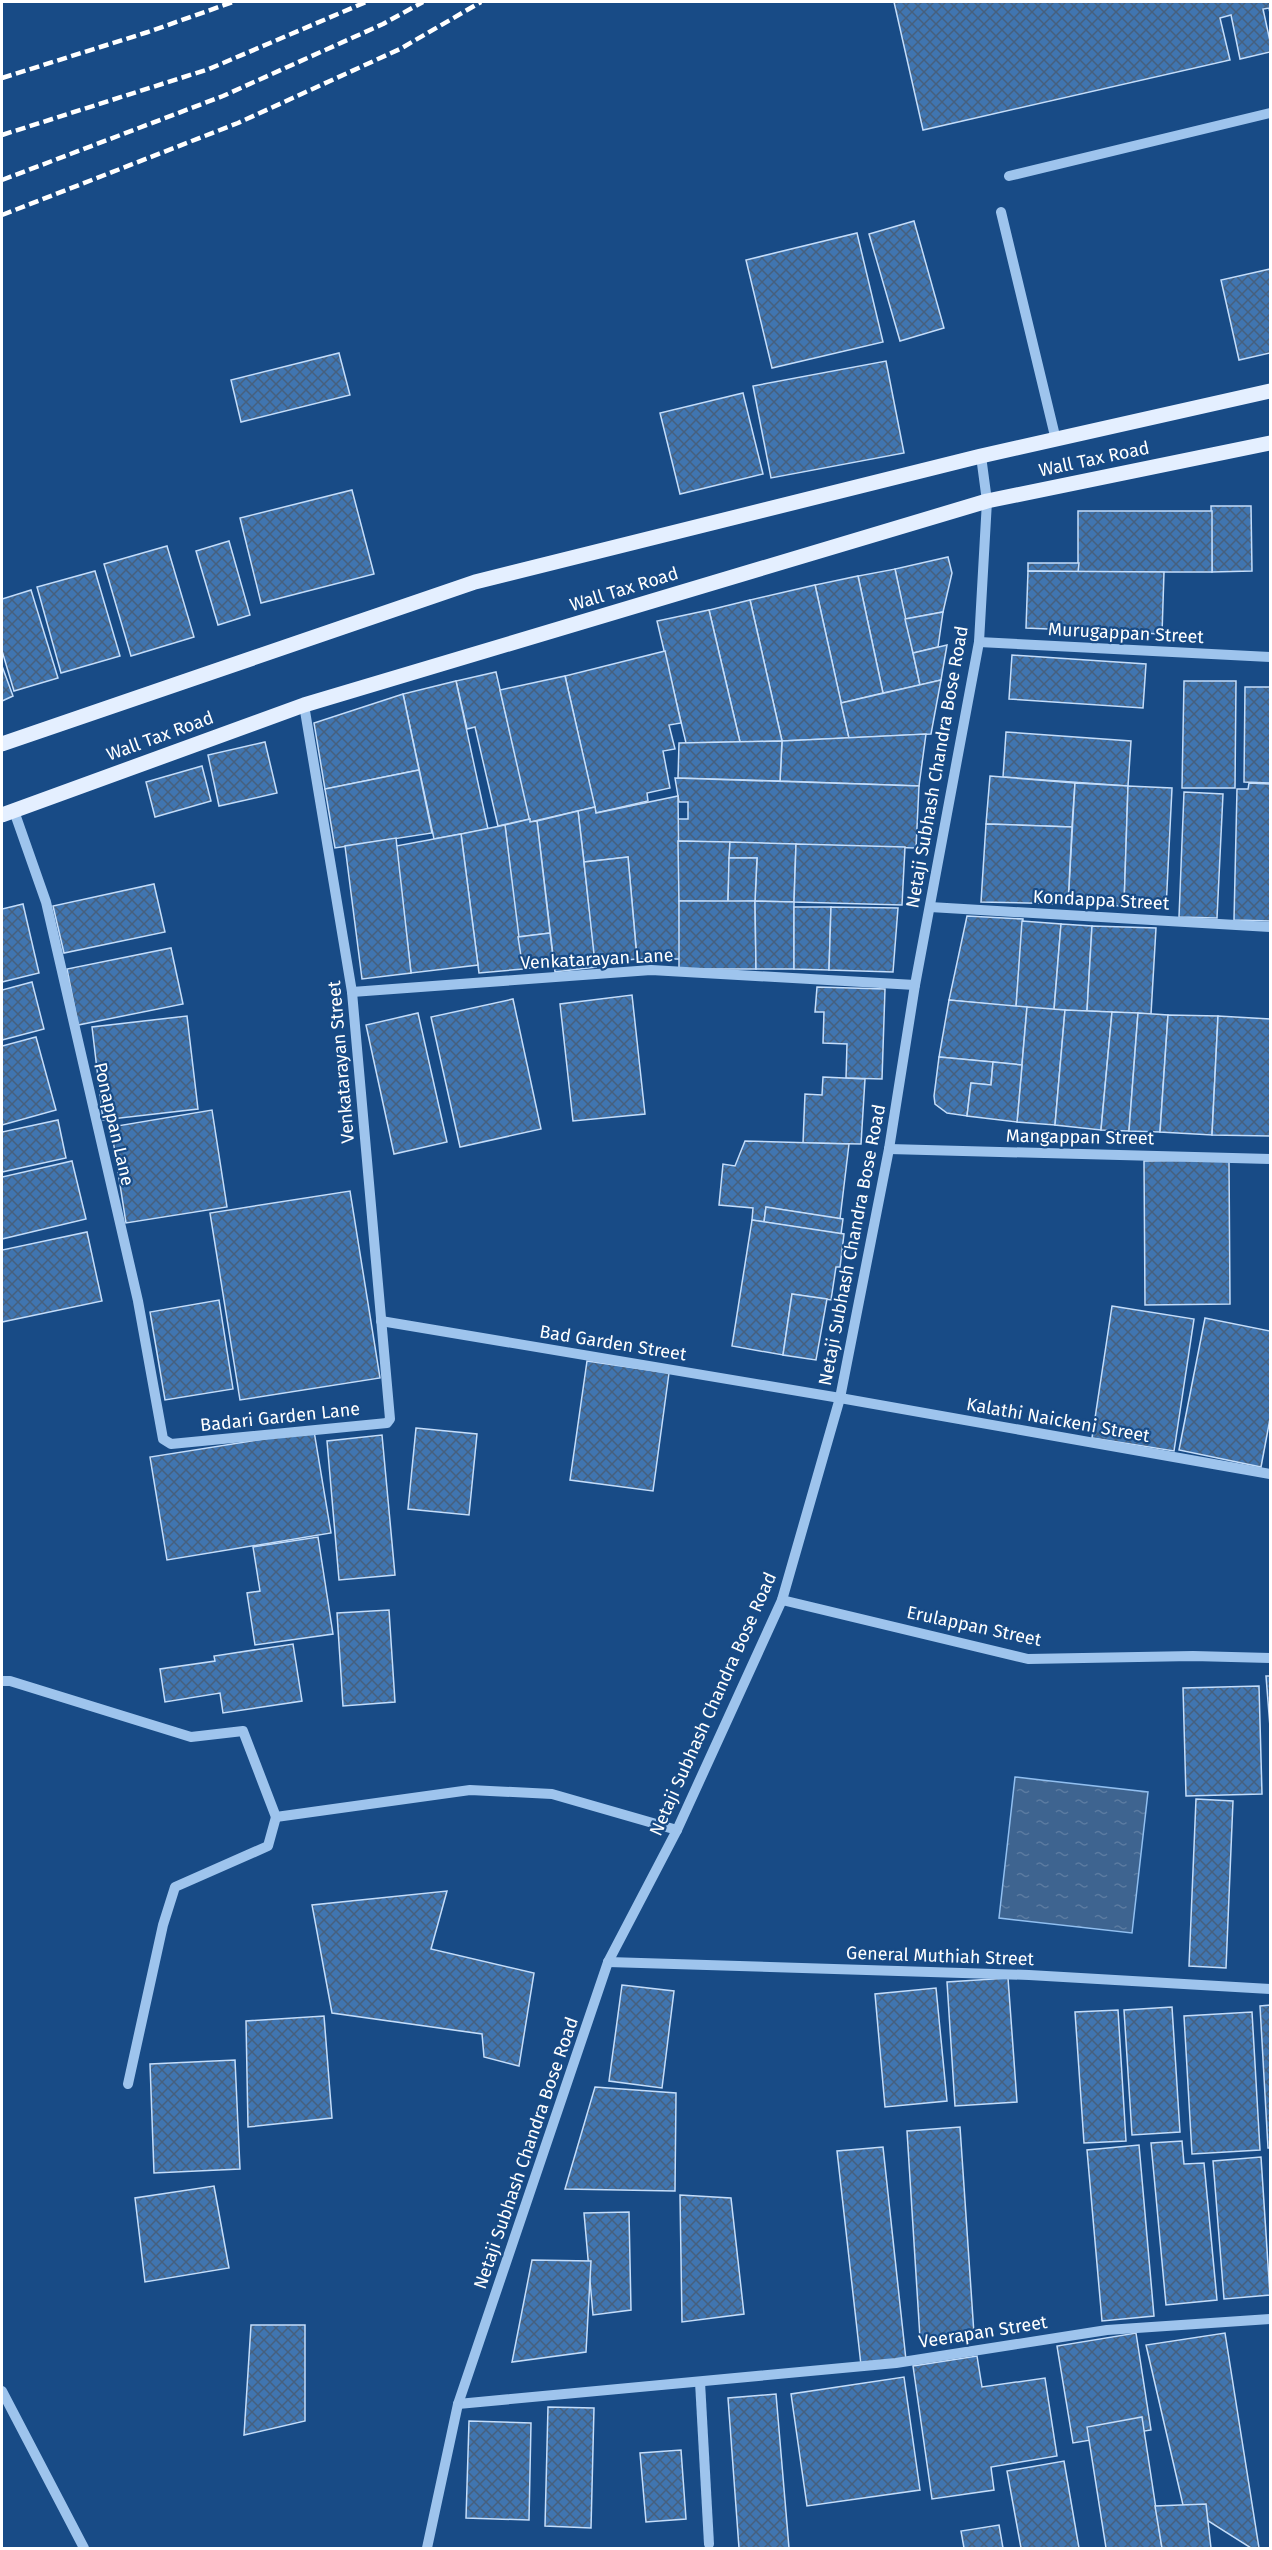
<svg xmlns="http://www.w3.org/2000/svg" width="1272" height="2550" viewBox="0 0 1272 2550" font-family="'Fira Sans',sans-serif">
	<defs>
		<pattern id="water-ripples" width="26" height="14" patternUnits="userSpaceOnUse" patternTransform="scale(1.5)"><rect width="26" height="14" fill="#3e6490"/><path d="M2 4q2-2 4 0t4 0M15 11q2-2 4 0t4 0" fill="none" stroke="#5b7ba1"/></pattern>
		<pattern id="building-cross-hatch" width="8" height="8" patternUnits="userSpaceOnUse" patternTransform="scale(1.5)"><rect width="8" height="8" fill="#4075b0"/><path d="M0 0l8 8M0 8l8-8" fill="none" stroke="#46607e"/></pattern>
	</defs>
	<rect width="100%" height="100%" fill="#184b86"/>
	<!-- water -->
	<polygon fill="url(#water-ripples)" stroke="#91bff0" stroke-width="1.5" points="1015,1777 1148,1792 1132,1933 999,1918"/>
	<!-- building -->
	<g fill="url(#building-cross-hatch)" stroke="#c4ddfa" stroke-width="1.5">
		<polygon points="894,2 1270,2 1270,13 1269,8 1263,9 1270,41 1270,52 1240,59 1231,15 1220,18 1230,60 923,130"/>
		<polygon points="914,221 944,328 900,341 869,234"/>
		<polygon points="857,233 883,342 772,368 746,260"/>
		<polygon points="1270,269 1270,353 1239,360 1221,280"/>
		<polygon points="339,353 350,395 241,422 231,380"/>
		<polygon points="886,361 904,453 771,478 753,386"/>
		<polygon points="743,393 763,474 680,494 660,413"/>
		<polygon points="352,490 374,574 261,603 240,518"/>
		<polygon points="1211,506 1251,506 1252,571 1212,572"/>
		<rect x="1078" y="511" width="134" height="61"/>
		<polygon points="229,541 250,615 218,625 196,551"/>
		<polygon points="167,546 194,637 131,656 104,564"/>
		<polygon points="948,557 952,573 943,612 905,619 895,569"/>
		<polygon points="1028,563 1079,563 1078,572 1028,571"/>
		<polygon points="895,569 920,685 883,693 858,576"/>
		<polygon points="95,571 120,656 61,673 37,587"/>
		<polygon points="1028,571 1164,572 1162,634 1026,628"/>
		<polygon points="858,576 883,693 841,703 815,585"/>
		<polygon points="815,585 849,738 782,741 750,600"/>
		<polygon points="31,590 58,678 14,691 2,651 2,599"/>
		<polygon points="750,600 782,741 740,742 709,610"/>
		<polygon points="709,610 740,742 686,743 657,621"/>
		<polygon points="943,612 938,647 913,653 905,619"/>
		<polygon points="947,645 941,680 920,685 913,653"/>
		<polygon points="665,651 681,723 669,725 675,749 663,751 670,788 647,793 648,801 596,813 565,676"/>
		<polygon points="1012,655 1146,664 1143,708 1009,699"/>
		<polygon points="2,666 13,696 2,701"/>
		<polygon points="496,672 530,819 498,826 475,727 467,729 456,681"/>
		<polygon points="565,676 595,807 530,822 500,690"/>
		<polygon points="941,680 931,734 849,738 841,703"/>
		<polygon points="456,681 488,829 434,839 403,694"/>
		<polygon points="1184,681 1236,681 1235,788 1182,788"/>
		<polygon points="1245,687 1270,687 1270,783 1244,782"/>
		<polygon points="403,694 419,770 325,789 314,723"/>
		<polygon points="1006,732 1131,741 1128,786 1003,777"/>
		<polygon points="926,734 919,786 780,781 782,741"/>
		<polygon points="782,741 780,781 678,778 679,743"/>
		<polygon points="265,742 277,793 219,806 208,755"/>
		<polygon points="202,766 211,801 155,817 146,782"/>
		<polygon points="419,770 432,833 335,848 325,789"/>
		<polygon points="990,776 1075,783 1072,827 986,824"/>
		<polygon points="675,778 919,786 916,848 678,841 678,819 688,819 688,802 679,802"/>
		<polygon points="1075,783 1128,786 1124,906 1068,904"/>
		<polygon points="1249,783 1270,784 1270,921 1234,920 1237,789 1248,789"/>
		<polygon points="1128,786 1172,788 1166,909 1124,906"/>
		<polygon points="1184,792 1223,794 1217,918 1179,917"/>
		<polygon points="678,796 680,959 637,959 628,857 584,862 578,811 595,807 596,813"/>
		<polygon points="578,811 596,967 555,972 537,821"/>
		<polygon points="530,819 530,822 537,821 550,933 518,937 505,825"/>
		<polygon points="986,824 1072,827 1068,904 981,902"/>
		<polygon points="505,825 523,969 479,973 461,834"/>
		<polygon points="461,834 478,965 411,973 396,846"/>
		<polygon points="396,838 411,973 362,979 345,846"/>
		<polygon points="678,841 730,842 728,902 679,901"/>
		<polygon points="730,842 796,844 794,902 755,901 757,858 729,858"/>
		<polygon points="796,844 905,847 902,905 794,902"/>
		<polygon points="628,857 637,959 595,963 584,862"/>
		<polygon points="729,858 757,858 755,901 728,902"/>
		<polygon points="154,884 165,932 64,953 53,906"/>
		<polygon points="679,901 755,901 756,969 679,969"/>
		<polygon points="755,901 794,902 794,969 756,969"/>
		<polygon points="23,904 39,973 2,982 2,909"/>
		<polygon points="794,907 831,907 829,970 794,969"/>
		<polygon points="831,907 898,908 893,972 829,970"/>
		<polygon points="967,916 1023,919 1016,1007 949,1000"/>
		<polygon points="1022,921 1061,924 1054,1010 1016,1007"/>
		<polygon points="1061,924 1092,926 1087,1011 1054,1010"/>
		<polygon points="1092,926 1156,928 1151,1014 1087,1011"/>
		<polygon points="550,933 554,965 523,969 518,937"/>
		<polygon points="171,948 183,1004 78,1025 67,969"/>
		<polygon points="32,982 44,1029 2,1040 2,990"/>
		<polygon points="817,987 885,989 882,1079 846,1078 847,1044 823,1043 824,1012 815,1012"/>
		<polygon points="632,995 645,1114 573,1121 560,1004"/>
		<polygon points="513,999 541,1129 460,1147 431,1017"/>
		<polygon points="949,1000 1027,1007 1022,1065 939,1057"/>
		<polygon points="1027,1007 1065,1010 1055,1125 1017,1122"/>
		<polygon points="1065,1010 1112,1012 1101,1130 1055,1125"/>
		<polygon points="1112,1012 1138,1013 1129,1131 1101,1130"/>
		<polygon points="418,1013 447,1142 394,1154 366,1025"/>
		<polygon points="1138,1013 1168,1015 1160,1132 1129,1131"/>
		<polygon points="1168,1015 1218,1016 1212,1135 1160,1132"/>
		<polygon points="187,1016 198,1109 103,1120 92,1027"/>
		<polygon points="1218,1016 1270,1019 1270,1136 1212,1135"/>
		<polygon points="36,1037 56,1110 2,1125 2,1046"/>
		<polygon points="939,1057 993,1062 991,1085 971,1083 967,1116 947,1113 935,1104 934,1096"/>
		<polygon points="993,1062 1022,1065 1017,1122 967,1116 971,1083 991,1085"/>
		<polygon points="823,1077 865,1079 861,1144 803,1143 805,1094 822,1095"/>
		<polygon points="212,1110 227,1207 126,1223 111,1127"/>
		<polygon points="58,1120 66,1158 2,1172 2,1132"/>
		<polygon points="745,1141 849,1144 840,1219 766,1207 764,1222 752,1220 753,1208 719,1205 723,1164 735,1166"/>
		<polygon points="1229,1160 1230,1304 1145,1305 1144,1161"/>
		<polygon points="72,1161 86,1219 2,1239 2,1177"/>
		<polygon points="350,1191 380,1378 240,1400 210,1213"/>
		<polygon points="766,1207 843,1219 841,1234 764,1222"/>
		<polygon points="752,1220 844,1234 840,1267 836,1267 831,1300 792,1294 783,1355 732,1346"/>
		<polygon points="87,1232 102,1301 2,1322 2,1250"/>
		<polygon points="792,1294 827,1299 816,1360 783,1355"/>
		<polygon points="219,1300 233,1389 165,1400 150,1312"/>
		<polygon points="1112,1306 1194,1319 1174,1451 1092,1438"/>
		<polygon points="1205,1318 1270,1331 1270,1419 1261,1467 1179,1450"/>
		<polygon points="587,1361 669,1373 653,1491 570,1480"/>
		<polygon points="416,1428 477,1434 469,1515 408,1509"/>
		<polygon points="314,1431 331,1533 167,1560 150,1457"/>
		<polygon points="382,1435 395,1575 339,1580 327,1441"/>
		<polygon points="318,1537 333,1634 255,1645 247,1593 260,1591 253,1547"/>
		<polygon points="389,1610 395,1702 343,1706 337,1613"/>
		<polygon points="293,1644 302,1701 223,1713 220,1693 165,1702 160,1669 215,1661 214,1656"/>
		<polygon points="1266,1676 1270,1676 1270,1727"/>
		<polygon points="1259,1686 1262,1794 1186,1796 1183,1688"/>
		<polygon points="1196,1799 1233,1801 1226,1968 1189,1966"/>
		<polygon points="447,1891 431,1949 534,1973 519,2066 484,2057 482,2034 332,2013 312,1905"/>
		<polygon points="1008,1978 1017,2102 955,2106 947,1982"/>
		<polygon points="622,1985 674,1991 662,2088 609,2081"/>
		<polygon points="936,1988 947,2101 885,2107 875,1994"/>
		<polygon points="1270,2005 1270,2148 1268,2148 1260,2006"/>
		<polygon points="1172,2007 1180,2132 1132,2135 1124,2010"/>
		<polygon points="1118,2010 1126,2141 1084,2143 1075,2012"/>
		<polygon points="1252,2012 1260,2150 1192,2154 1184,2016"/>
		<polygon points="324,2016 332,2118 248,2127 246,2021"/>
		<polygon points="235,2060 240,2169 154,2173 150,2064"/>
		<polygon points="595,2087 676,2093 675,2191 565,2189"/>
		<polygon points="960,2127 974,2334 920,2338 907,2131"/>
		<polygon points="1182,2141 1184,2164 1204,2163 1217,2300 1166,2305 1151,2143"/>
		<polygon points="1139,2145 1154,2316 1102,2321 1087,2150"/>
		<polygon points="883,2147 906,2360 861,2365 837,2151"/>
		<polygon points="1261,2157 1270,2295 1224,2299 1213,2161"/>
		<polygon points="214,2186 229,2268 145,2282 135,2198"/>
		<polygon points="680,2195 731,2198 744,2314 682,2322"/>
		<polygon points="629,2212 631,2310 593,2315 584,2213"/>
		<polygon points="532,2260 591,2261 586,2352 512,2362"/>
		<polygon points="251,2325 305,2325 305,2421 244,2435"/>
		<polygon points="1136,2333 1151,2430 1073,2443 1057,2346"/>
		<polygon points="1225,2333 1259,2548 1251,2548 1183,2505 1146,2345"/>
		<polygon points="977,2356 982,2387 1045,2378 1057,2456 991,2467 994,2490 932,2499 913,2366"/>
		<polygon points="904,2377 920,2490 807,2506 791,2394"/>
		<polygon points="776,2394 789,2548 739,2548 728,2398"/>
		<polygon points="548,2407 594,2408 591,2528 545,2526"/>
		<polygon points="1142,2417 1162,2548 1106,2548 1087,2427"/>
		<polygon points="469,2421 531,2423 529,2520 466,2518"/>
		<polygon points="681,2450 686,2519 646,2522 640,2453"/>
		<polygon points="1064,2461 1079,2548 1021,2548 1007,2471"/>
		<polygon points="1206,2504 1211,2548 1162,2548 1155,2506"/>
		<polygon points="999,2525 1003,2548 964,2548 961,2531"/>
	</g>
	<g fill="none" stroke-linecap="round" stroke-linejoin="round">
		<!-- minor -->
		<g stroke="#9ec4ed" stroke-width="10">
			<polyline points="1009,176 1270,113"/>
			<polyline points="1001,212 1056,440"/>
			<polyline points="979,642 1270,657"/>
			<polyline points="14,811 46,902 138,1301 163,1439 171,1444 387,1423 390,1419 352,992 304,705"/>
			<polyline points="930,907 1270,927"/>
			<polyline points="352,992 651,970 915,985"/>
			<polyline points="889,1149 1270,1159"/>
			<polyline points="381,1321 840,1398 1270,1474"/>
			<polyline points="782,1600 1028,1659 1193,1656 1270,1658"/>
			<polyline points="2,1681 10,1681 191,1737 243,1731 276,1817 470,1790 552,1794 677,1830"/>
			<polyline points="608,1962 1029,1975 1270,1989"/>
			<polyline points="128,2084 163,1925 175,1887 268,1846 276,1817"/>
			<polyline points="700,2382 709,2544"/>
			<polyline points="2,2391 84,2548"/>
			<polyline points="458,2404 896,2363 1107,2330 1270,2319"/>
			<polyline points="427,2548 458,2404 608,1962 677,1830 782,1600 840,1398 889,1149 915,985 979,642 987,501 981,456"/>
		</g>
		<!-- major -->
		<g stroke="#e4efff" stroke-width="15">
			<polyline points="2,744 475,582 981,456 1270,391"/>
			<polyline points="2,815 304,705 987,501 1270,443"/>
		</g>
		<!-- rail -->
		<g stroke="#fff" stroke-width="4.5" stroke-dasharray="10 4.5" stroke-linecap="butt">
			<polyline points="2,78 148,32 233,2"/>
			<polyline points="2,135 209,69 366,2"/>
			<polyline points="2,180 223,96 383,24 423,2"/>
			<polyline points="2,215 238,123 400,49 481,2"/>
		</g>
	</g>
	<g text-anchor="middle" stroke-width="4.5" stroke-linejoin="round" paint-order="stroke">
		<!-- street labels -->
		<g font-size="18" fill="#fff" stroke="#184b86">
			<text transform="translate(1094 459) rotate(-12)" y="6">Wall Tax Road</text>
			<text transform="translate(624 589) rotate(-17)" y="6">Wall Tax Road</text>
			<text transform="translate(1126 633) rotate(3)" y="6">Murugappan Street</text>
			<text transform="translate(160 736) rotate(-20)" y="6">Wall Tax Road</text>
			<text transform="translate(937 767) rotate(-80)" y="6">Netaji Subhash Chandra Bose Road</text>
			<text transform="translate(1101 900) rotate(3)" y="6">Kondappa Street</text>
			<text transform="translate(597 959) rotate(-3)" y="6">Venkatarayan Lane</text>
			<text transform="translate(341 1062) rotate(-95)" y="6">Venkatarayan Street</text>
			<text transform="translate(114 1124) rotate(77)" y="6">Ponappan Lane</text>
			<text transform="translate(1080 1137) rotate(1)" y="6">Mangappan Street</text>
			<text transform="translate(852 1245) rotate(-79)" y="6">Netaji Subhash Chandra Bose Road</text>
			<text transform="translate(613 1343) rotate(9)" y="6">Bad Garden Street</text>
			<text transform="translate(280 1417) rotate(-6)" y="6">Badari Garden Lane</text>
			<text transform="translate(1058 1420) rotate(10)" y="6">Kalathi Naickeni Street</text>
			<text transform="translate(974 1626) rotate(12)" y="6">Erulappan Street</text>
			<text transform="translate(713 1704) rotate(-66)" y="6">Netaji Subhash Chandra Bose Road</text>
			<text transform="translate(940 1956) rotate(2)" y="6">General Muthiah Street</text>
			<text transform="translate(526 2153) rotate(-71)" y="6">Netaji Subhash Chandra Bose Road</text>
			<text transform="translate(983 2332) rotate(-9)" y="6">Veerapan Street</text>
		</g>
	</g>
	<!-- border -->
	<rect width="1272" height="2550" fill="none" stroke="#ffffff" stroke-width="6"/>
</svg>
